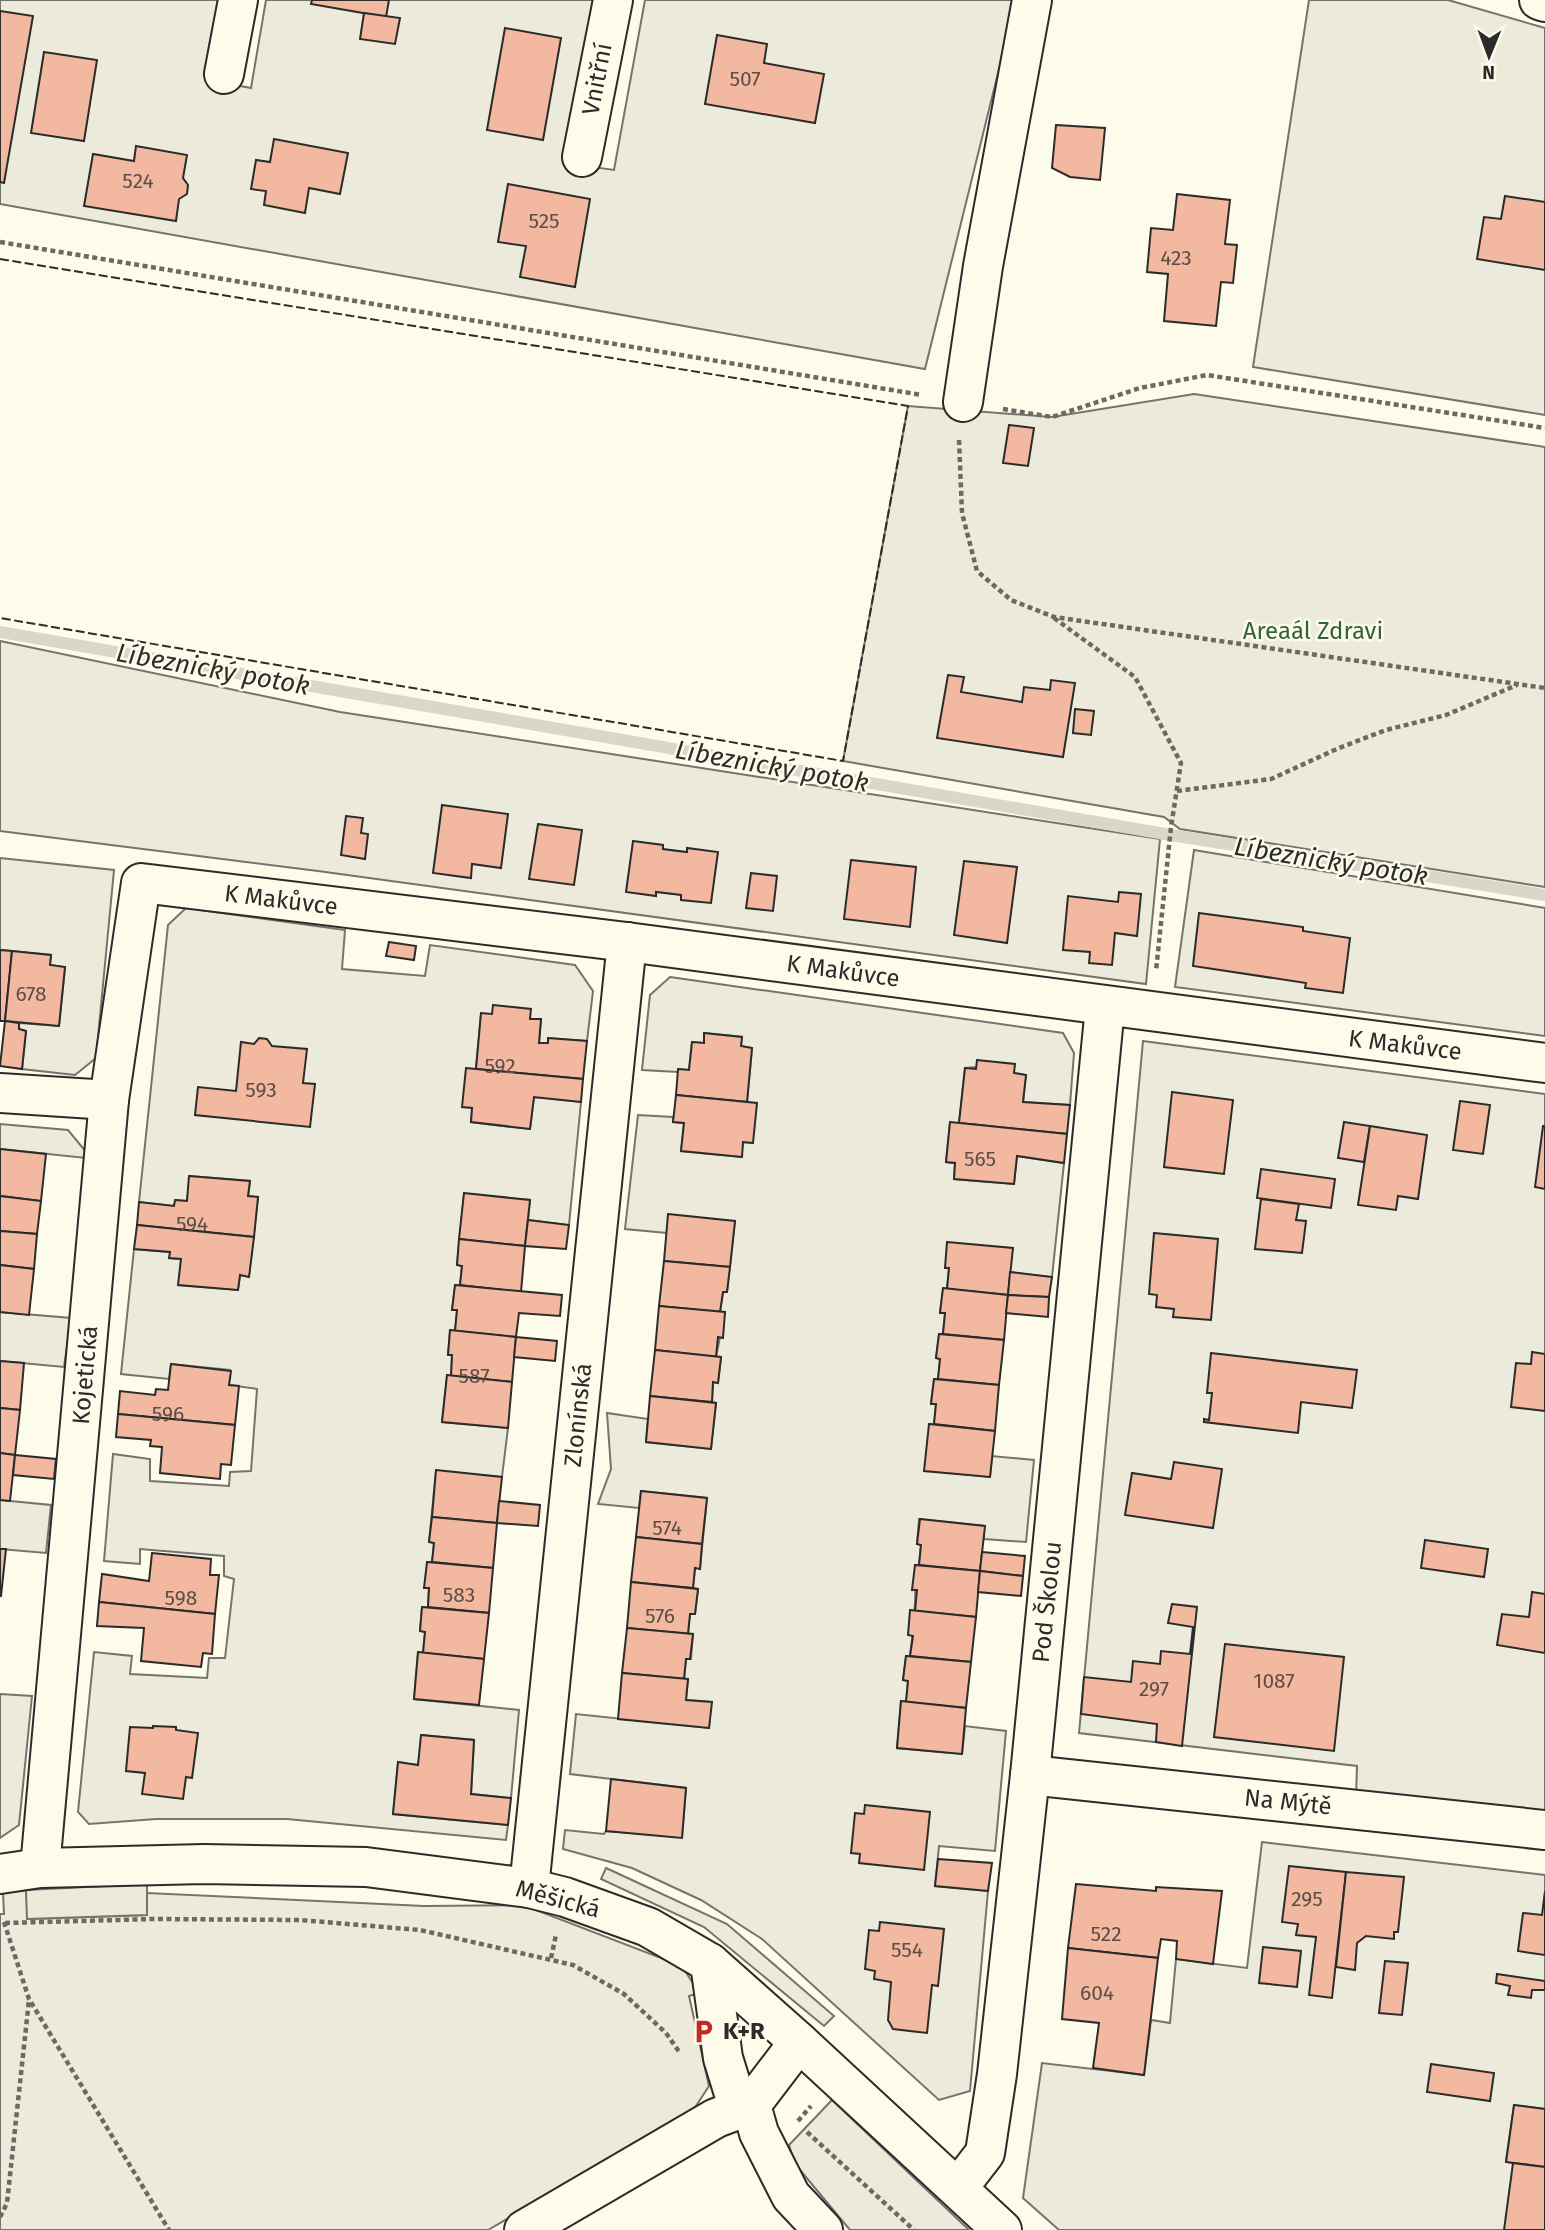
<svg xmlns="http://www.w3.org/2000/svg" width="1545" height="2230" viewBox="0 0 1545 2230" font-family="'Fira Sans',sans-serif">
	<rect width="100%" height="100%" fill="#fdfbea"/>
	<!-- green -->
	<g fill="#ecebdb" stroke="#74746e" stroke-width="2">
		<polygon points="0,0 221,0 208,80 251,88 266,0 599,0 571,164 614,170 645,0 1016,0 925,369 0,204"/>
		<polygon points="1309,0 1448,0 1545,28 1545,415 1253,367"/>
		<polygon points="1194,394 1545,447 1545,887 1180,829 1164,817 843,761 908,406 1052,417"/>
		<polygon points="0,641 340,712 1160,839 1146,984 318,871 0,831"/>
		<polygon points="1194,850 1545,908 1545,1036 1175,987"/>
		<polygon points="0,858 114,870 96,1058 75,1075 22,1069 26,1031 19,1029 19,1023 59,1026 65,967 50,965 51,955 0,950"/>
		<polygon points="186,908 345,930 342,969 425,976 430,945 575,965 593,991 587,1041 549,1038 548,1043 539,1043 541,1020 481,1014 471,1122 530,1129 534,1097 581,1102 569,1225 528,1220 530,1200 464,1194 457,1265 462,1266 460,1285 455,1286 452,1310 457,1310 455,1331 450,1331 448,1355 452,1355 451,1376 447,1376 442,1422 508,1428 502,1477 436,1471 429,1542 434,1543 432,1562 427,1562 429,1588 428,1607 422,1608 420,1631 425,1632 423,1653 418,1653 414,1699 519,1710 511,1798 471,1794 474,1740 422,1735 418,1765 398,1763 393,1814 508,1825 506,1840 287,1819 156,1819 89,1824 78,1812 94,1652 132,1656 130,1674 207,1678 209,1658 225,1658 234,1579 224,1576 224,1556 140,1549 140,1564 104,1561 113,1454 150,1459 150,1481 229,1486 230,1472 251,1471 257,1389 229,1385 230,1370 171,1364 169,1379 121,1374 134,1249 170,1252 170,1258 181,1259 179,1285 238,1290 240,1275 249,1276 258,1198 248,1196 250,1181 190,1176 187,1201 176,1200 174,1206 139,1202 168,925"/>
		<path d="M670 977 1063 1033 1074 1053 1070 1105 1023 1102 1026 1075 1014 1073V1064L965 1068 959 1123H950L946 1162 955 1163 954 1179 1014 1184 1017 1156 1064 1163 1052 1277 1010 1272 946 1268H949L947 1289H943L940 1312 945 1313 943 1334H939L936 1358 940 1359 938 1379H934L931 1403 936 1404 934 1424H930L925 1470 990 1477 992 1456 1034 1460 1026 1542 984 1539V1526L919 1519 917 1544 921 1545 919 1565H915C917 1596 914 1625 910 1656H906L903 1680 908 1681 906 1702 901 1701 897 1748 962 1754 965 1726 1006 1731 995 1851 939 1846 935 1886 988 1891 970 2091 939 2100 762 1939 701 1900 632 1868 563 1849 565 1830 604 1834 606 1831 682 1837 686 1788 570 1774 576 1714 709 1728 711 1702 686 1700 688 1680 684 1679 686 1659H691L693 1634H688L690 1614H695L698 1589 693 1588 695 1568H700L707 1498 641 1491 639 1508 598 1504 611 1469 607 1413 648 1419 646 1442 711 1449 716 1403 712 1402 713 1382 718 1383 721 1358 716 1357 725 1312H720L723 1292H727L735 1221 667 1233 625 1229 638 1115 673 1117V1122L684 1123 681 1151 741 1157 743 1142 752 1143 747 1102 752 1048 741 1046 742 1037 705 1033 704 1043 692 1042 689 1070 679 1069 678 1072 642 1070 650 995Z"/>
		<polygon points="1143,1041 1545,1094 1545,1817 1356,1798 1357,1766 1079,1733"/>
		<polygon points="0,1124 68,1130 87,1153 86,1158 0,1149"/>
		<polygon points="0,1312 71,1318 64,1367 0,1361"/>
		<polygon points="0,1500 51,1505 46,1553 0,1549"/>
		<polygon points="0,1694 32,1696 19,1825 0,1838"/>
		<polygon points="1262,1842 1545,1875 1545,2109 1514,2105 1506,2162 1517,2164 1506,2230 1059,2230 1023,2198 1042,2063 1144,2075 1151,2020 1170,2023 1176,1959 1247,1968"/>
		<polygon points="26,1890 28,1919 147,1915 147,1893 424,1906 523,1905 682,1966 699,1993 689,1996 709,2086 692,2112 488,2230 0,2230 0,1914 4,1914 3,1893"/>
	</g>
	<!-- parking -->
	<g fill="#eceadb" stroke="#74746e" stroke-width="2">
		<polygon points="606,1868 727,1924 834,2016 824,2026 704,1927 601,1879"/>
		<polygon points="147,1884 147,1915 27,1919 26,1890"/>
		<polygon points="832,2100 969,2230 850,2230 795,2164 789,2145"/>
	</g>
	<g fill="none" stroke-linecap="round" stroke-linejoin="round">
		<!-- stream -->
		<polyline stroke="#d8d7c9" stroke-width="12" points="0,632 1165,834 1545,895"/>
	</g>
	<!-- building -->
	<g fill="#f2b8a0" stroke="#2b2b2b" stroke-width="2">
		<polygon points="312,0 389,0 386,17 311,4"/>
		<polygon points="0,11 33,16 4,183 0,182"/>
		<polygon points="364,13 400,18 395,44 360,39"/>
		<polygon points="505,28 561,38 543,140 487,130"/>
		<polygon points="717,35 767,44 764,63 824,74 815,123 705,104"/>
		<polygon points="44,52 97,60 84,141 31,133"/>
		<polygon points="1056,125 1105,128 1100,180 1070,177 1052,168"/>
		<polygon points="274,139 348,153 340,194 309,188 305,213 264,205 266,191 251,189 256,160 270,162"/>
		<polygon points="136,146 187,155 183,178 188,185 187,194 179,199 176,221 84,206 93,154 134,161"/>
		<polygon points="508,184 590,199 575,287 520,277 526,246 498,242"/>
		<polygon points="1177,194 1230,200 1225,244 1237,245 1233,283 1221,282 1216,326 1164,321 1168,274 1147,272 1151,228 1173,230"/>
		<polygon points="1505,196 1545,202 1545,270 1477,259 1484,217 1501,219"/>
		<polygon points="1009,425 1034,428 1028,466 1003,463"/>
		<polygon points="948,675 964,677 961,692 1022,702 1024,687 1050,690 1051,680 1075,683 1063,757 937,738"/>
		<polygon points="1075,709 1094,711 1091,735 1073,733"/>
		<polygon points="442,805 508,814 501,868 472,864 471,878 433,873"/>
		<polygon points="346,816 363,818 361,833 368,834 365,859 341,855"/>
		<polygon points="538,824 582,830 574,885 529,879"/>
		<polygon points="633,841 663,845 663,849 687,852 687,848 718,852 711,903 681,900 681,895 656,892 656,896 626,892"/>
		<polygon points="851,860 916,867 910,927 844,919"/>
		<polygon points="964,861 1017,867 1007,943 954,935"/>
		<polygon points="751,873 777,876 773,911 746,908"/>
		<polygon points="1119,892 1141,894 1137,936 1115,933 1112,965 1089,963 1090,952 1063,950 1068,896 1118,902"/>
		<polygon points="1199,913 1303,927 1303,931 1350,938 1343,993 1305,988 1306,983 1193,966"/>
		<polygon points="389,942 416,946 414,960 386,956"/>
		<polygon points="0,950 12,951 5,1021 0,1021"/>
		<polygon points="12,951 51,955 50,965 65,967 59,1026 5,1021"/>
		<polygon points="493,1005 531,1009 530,1019 541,1019 539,1043 548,1043 548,1038 587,1041 583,1079 476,1069 481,1013 492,1014"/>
		<polygon points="5,1021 19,1023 19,1029 26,1031 22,1069 0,1066"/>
		<polygon points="704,1033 742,1037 741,1046 752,1048 747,1102 676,1095 678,1069 689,1070 692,1042 704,1043"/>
		<polygon points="259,1038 267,1039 272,1046 307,1049 303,1083 315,1084 310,1127 195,1115 198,1087 236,1091 241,1042 254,1044"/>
		<polygon points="977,1060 1015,1064 1014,1073 1026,1075 1023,1102 1070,1105 1067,1134 959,1123 965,1068 976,1069"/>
		<polygon points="466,1068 583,1079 581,1102 534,1097 530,1129 471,1122 472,1108 462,1107"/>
		<polygon points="1172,1092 1233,1100 1224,1174 1164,1167"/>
		<polygon points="676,1095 757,1103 753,1143 743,1142 742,1157 681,1151 684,1123 673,1122"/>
		<polygon points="1460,1101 1490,1105 1483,1154 1453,1150"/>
		<polygon points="950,1122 1067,1134 1064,1163 1017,1156 1014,1184 954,1179 955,1163 946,1162"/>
		<polygon points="1344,1122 1370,1126 1364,1162 1338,1158"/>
		<polygon points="1370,1126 1427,1135 1418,1199 1398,1196 1396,1210 1358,1205"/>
		<polygon points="1543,1126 1545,1126 1545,1189 1535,1187"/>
		<polygon points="0,1149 46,1154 41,1201 0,1196"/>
		<polygon points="1261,1169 1335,1179 1331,1208 1257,1198"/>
		<polygon points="189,1176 250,1181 248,1196 258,1197 254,1237 137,1225 139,1202 174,1206 175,1200 187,1201"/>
		<polygon points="464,1193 530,1200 525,1246 459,1239"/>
		<polygon points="0,1196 41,1201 37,1234 0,1231"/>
		<polygon points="1261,1199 1299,1204 1296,1220 1306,1221 1302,1253 1255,1249"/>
		<polygon points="668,1214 735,1221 730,1267 664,1261"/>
		<polygon points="528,1220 569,1225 566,1249 525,1246"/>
		<polygon points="137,1225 254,1237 249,1277 240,1275 238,1290 178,1285 181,1259 169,1258 170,1252 134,1249"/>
		<polygon points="0,1231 37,1234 34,1269 0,1265"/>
		<polygon points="1154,1233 1218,1239 1211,1320 1173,1317 1174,1309 1156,1307 1157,1295 1149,1294"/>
		<polygon points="459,1239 525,1246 521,1292 460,1285 462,1266 457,1265"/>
		<polygon points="947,1242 1013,1248 1008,1295 947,1289 949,1268 945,1268"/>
		<polygon points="664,1261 730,1267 727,1292 723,1292 720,1312 659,1306"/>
		<polygon points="0,1265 34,1269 29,1315 0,1312"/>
		<polygon points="1010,1272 1052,1277 1049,1297 1008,1295"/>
		<polygon points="455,1285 562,1295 560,1316 519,1313 516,1337 455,1331 457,1310 452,1310"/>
		<polygon points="943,1288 1008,1295 1004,1340 943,1334 945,1313 940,1313"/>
		<polygon points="1008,1295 1049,1297 1048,1317 1006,1313"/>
		<polygon points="659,1306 725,1312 723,1338 718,1337 716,1357 655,1350"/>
		<polygon points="450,1330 516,1337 512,1382 451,1376 452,1355 448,1355"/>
		<polygon points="939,1334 1004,1340 999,1385 938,1379 940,1359 936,1358"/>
		<polygon points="516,1337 557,1341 555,1361 514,1357"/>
		<polygon points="655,1350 721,1357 718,1383 713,1382 712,1402 650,1396"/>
		<polygon points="1532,1352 1545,1354 1545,1411 1511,1407 1516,1363 1531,1364"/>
		<polygon points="1211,1353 1357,1370 1352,1408 1301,1402 1298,1433 1204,1422 1204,1419 1209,1420 1212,1393 1207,1393"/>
		<polygon points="0,1361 24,1363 20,1410 0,1408"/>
		<polygon points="171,1364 231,1371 229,1385 239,1386 235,1425 118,1414 120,1391 155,1395 156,1389 168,1390"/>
		<polygon points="447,1375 512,1382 508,1428 442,1422"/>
		<polygon points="934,1379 999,1385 995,1431 934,1424 936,1404 931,1404"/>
		<polygon points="650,1396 716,1403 711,1449 646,1442"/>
		<polygon points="0,1408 20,1410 15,1455 0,1453"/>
		<polygon points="118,1414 235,1425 231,1465 221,1464 220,1479 160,1473 162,1447 150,1446 151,1440 116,1437"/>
		<polygon points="929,1424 995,1431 990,1477 924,1471"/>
		<polygon points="0,1453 15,1455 10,1501 0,1500"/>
		<polygon points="15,1455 56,1459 54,1479 13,1475"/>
		<polygon points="1174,1462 1222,1469 1213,1528 1125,1515 1132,1473 1171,1479"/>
		<polygon points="436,1470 502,1477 497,1523 432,1517"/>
		<polygon points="641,1491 707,1498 702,1544 636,1537"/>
		<polygon points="499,1501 540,1505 538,1526 497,1523"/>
		<polygon points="432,1517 497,1523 493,1568 432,1562 434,1543 429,1542"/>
		<polygon points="920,1519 985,1526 980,1571 919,1565 921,1545 917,1544"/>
		<polygon points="636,1537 702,1544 700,1569 695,1568 693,1588 631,1582"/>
		<polygon points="1425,1540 1488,1549 1484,1577 1421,1568"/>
		<polygon points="0,1549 6,1549 1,1596 0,1596"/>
		<polygon points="982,1552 1025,1556 1023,1576 980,1571"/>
		<polygon points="152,1553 211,1559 210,1575 219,1575 215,1614 99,1602 102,1574 149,1581"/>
		<polygon points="427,1562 493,1568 489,1613 428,1607 429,1588 424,1588"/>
		<polygon points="915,1565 980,1571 976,1617 915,1611 917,1590 912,1590"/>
		<polygon points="980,1571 1023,1576 1021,1596 978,1592"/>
		<polygon points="631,1582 698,1589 695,1614 690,1614 688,1634 627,1628"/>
		<polygon points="1532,1592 1545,1594 1545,1653 1497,1645 1502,1614 1529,1617"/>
		<polygon points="99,1602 215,1614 212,1654 203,1653 201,1667 141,1661 144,1628 97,1626"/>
		<polygon points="1172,1604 1197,1607 1182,1746 1156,1742 1157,1724 1081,1714 1084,1677 1131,1682 1133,1661 1160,1664 1161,1651 1190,1654 1193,1627 1168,1623"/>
		<polygon points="422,1607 489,1613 484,1659 423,1653 425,1632 420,1631"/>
		<polygon points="910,1610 976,1617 971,1662 910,1656 913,1636 908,1635"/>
		<polygon points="627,1628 693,1634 690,1659 686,1659 684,1679 622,1673"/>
		<polygon points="1225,1644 1344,1657 1334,1751 1214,1737"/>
		<polygon points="418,1652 484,1659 479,1705 414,1699"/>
		<polygon points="906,1656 971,1662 966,1708 906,1702 908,1681 903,1680"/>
		<polygon points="622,1673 688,1679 686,1700 712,1702 709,1728 618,1719"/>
		<polygon points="901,1701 966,1708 962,1754 897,1748"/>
		<polygon points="153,1726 176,1727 176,1730 198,1733 192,1778 186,1777 183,1799 142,1794 145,1773 126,1771 130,1727 153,1728"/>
		<polygon points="421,1735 474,1740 471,1794 511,1798 508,1825 393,1814 398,1762 418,1765"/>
		<polygon points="611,1779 686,1788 682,1838 606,1831"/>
		<polygon points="865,1805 930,1812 924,1870 859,1863 860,1854 851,1853 855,1813 864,1814"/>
		<polygon points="938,1859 992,1863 988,1891 935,1886"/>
		<polygon points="1289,1866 1346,1872 1332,1998 1309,1995 1316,1937 1296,1935 1298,1924 1282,1922"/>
		<polygon points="1346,1872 1404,1877 1398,1932 1394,1932 1394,1939 1366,1936 1357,1943 1355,1970 1336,1967"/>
		<polygon points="1076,1884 1156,1891 1156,1887 1222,1891 1213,1964 1176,1959 1177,1941 1161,1939 1158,1958 1068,1948"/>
		<polygon points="1545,1891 1545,1955 1518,1951 1523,1913 1542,1915"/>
		<polygon points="880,1922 944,1929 938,1986 932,1985 927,2033 893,2029 888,2020 891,1982 874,1979 875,1971 865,1969 869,1930 879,1931"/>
		<polygon points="1263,1947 1301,1951 1297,1987 1259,1983"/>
		<polygon points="1068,1948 1158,1958 1144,2075 1093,2068 1099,2023 1062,2019"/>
		<polygon points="1385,1961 1408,1963 1402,2015 1379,2013"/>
		<polygon points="1497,1974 1545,1981 1545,1990 1532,1990 1531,1998 1508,1995 1510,1986 1496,1983"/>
		<polygon points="1431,2064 1494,2073 1490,2101 1427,2092"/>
		<polygon points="1514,2105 1545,2109 1545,2167 1506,2162"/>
		<polygon points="1513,2163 1545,2167 1545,2230 1504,2230"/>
	</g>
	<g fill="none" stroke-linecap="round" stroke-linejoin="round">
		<defs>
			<g id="minor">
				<polyline points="1539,0 1545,2"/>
				<polyline points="224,74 238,0"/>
				<polyline points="582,157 613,0"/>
				<polyline points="963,402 983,266 1032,0"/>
				<polyline points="0,1093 109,1100"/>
				<polyline points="1030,1775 1545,1830"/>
				<polyline points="40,1868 109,1100 141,883 627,942 1545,1063"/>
				<polyline points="0,1874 40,1868 204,1864 366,1867 529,1888 565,1897 648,1927 710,1963 799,2042 1002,2230"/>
				<polyline points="529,1888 627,942"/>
				<polyline points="710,1963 723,2058 735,2097 751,2105"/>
				<polyline points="799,2042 751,2105 759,2133 791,2196 823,2230"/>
				<polyline points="958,2188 985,2153 997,2074 1030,1775 1105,1007"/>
				<polyline points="524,2230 716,2118 751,2105"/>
			</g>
		</defs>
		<!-- minor casing -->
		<use href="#minor" stroke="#2b2b2b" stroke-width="42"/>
		<!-- path -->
		<g stroke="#6a6964" stroke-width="4.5" stroke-dasharray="5 3.5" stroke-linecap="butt">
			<polyline points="0,242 922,395"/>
			<polyline points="1003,409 1052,417 1140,388 1207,375 1545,428"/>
			<polyline points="959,440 962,513 977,571 1011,600 1054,617 1545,688"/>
			<polyline points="1054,618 1135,677 1181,763 1171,827 1156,971"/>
			<polyline points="1177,791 1271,779 1339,748 1386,730 1446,715 1517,685"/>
			<polyline points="4,1922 29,1999 169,2230"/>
			<polyline points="5,1923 154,1919 300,1920 420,1930 573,1965 624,1994 666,2033 680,2053"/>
			<polyline points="551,1958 556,1935"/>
			<polyline points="798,2121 811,2106"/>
			<polyline points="807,2132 914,2230"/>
			<polyline points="0,2217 7,2203 29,2000"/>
		</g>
		<!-- minor -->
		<use href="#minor" stroke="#fdfbea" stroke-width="38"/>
		<!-- fence -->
		<polyline stroke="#2b2b2b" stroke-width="2" stroke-dasharray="9 3.5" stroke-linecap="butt" points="0,259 908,406 843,761 0,618"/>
	</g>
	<!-- icons -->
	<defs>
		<symbol id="parking-bare" viewBox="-9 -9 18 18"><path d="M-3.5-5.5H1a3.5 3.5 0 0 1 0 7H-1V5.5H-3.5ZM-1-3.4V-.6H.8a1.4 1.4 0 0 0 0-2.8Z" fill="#c62828" stroke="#fdfbea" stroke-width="2.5" paint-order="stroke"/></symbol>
	</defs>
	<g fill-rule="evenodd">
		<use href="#parking-bare" x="686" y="2014" width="35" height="35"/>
	</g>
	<g text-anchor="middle" stroke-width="5" stroke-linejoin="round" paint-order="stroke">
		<!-- number labels -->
		<g font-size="21" fill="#5d4e48">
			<text x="745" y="86">507</text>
			<text x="138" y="188">524</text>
			<text x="544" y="228">525</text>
			<text x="1176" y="265">423</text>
			<text x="31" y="1001">678</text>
			<text x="500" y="1073">592</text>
			<text x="261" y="1097">593</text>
			<text x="980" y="1166">565</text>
			<text x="192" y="1231">594</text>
			<text x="474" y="1383">587</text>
			<text x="168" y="1421">596</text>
			<text x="667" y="1535">574</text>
			<text x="459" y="1602">583</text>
			<text x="181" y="1605">598</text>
			<text x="660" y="1623">576</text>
			<text x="1274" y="1688">1087</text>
			<text x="1154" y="1696">297</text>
			<text x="1307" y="1906">295</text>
			<text x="1106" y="1941">522</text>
			<text x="907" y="1957">554</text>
			<text x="1097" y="2000">604</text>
		</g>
		<!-- street labels -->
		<g font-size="24" fill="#2b2b2b" stroke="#fdfbea">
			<text transform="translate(597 79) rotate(-79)" y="8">Vnitřní</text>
			<text transform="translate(281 900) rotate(7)" y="8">K Makůvce</text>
			<text transform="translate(843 971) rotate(8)" y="8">K Makůvce</text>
			<text transform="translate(1405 1045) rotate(7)" y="8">K Makůvce</text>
			<text transform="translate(85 1375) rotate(-85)" y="8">Kojetická</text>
			<text transform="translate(578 1415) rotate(-84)" y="8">Zlonínská</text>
			<text transform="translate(1047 1602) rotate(-84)" y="8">Pod Školou</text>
			<text transform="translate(1288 1802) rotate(6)" y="8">Na Mýtě</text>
			<text transform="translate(558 1899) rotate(15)" y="8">Měšická</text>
		</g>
		<!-- park labels -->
		<g font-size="24" fill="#34623c" stroke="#fdfbea">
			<text x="1313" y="639">Areaál Zdravi</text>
		</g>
		<!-- poi labels -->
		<g font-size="24" font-weight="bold" fill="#2b2b2b" stroke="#fdfbea" text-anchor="start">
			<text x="723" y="2039">K+R</text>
		</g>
		<!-- water labels -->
		<g font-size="26" font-style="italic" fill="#2b2b2b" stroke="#fdfbea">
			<text transform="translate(213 669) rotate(10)" y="9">Líbeznický potok</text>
			<text transform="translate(772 766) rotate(10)" y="9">Líbeznický potok</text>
			<text transform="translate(1331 861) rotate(9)" y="9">Líbeznický potok</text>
		</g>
	</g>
	<!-- north arrow -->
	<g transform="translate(1489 56) rotate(181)" stroke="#fdfbea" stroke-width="5" paint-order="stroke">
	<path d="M0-5L12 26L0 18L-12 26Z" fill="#2b2b2b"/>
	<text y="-10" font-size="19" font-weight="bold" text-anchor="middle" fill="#2b2b2b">N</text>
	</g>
</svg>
